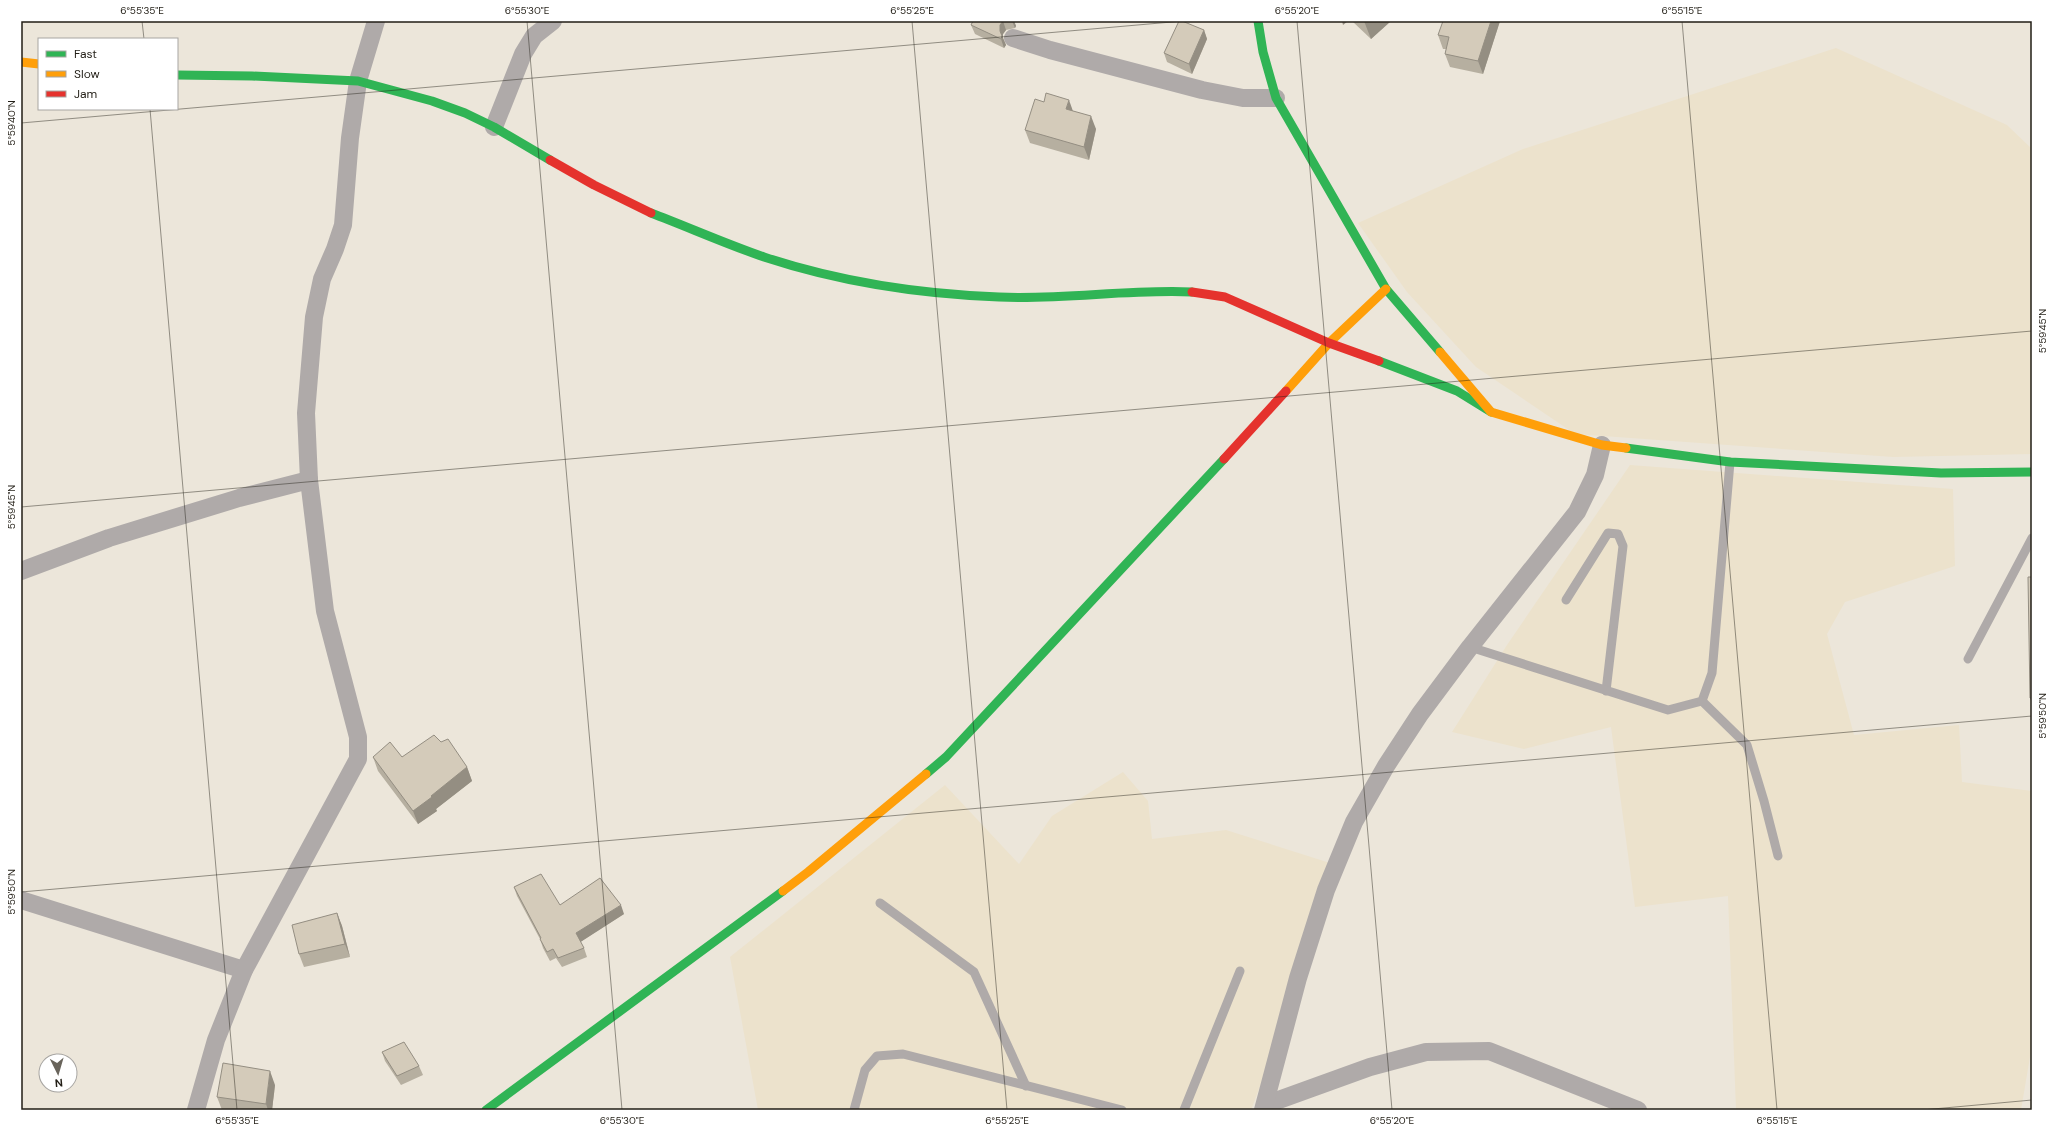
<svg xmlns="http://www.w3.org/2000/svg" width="2053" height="1131" viewBox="0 0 2053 1131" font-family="'DM Sans',sans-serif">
	<rect width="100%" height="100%" fill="#ece6da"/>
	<!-- built -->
	<g fill="#ece2cc">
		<polygon points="1836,48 2007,125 2032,149 2032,454 1893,457 1575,434 1476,367 1407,292 1358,223 1523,149"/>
		<polygon points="1630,465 1953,489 1955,566 1845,602 1827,634 1854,735 1959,725 1962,782 2032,791 2032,1045 2021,1110 1736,1110 1728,896 1635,907 1611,727 1524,749 1452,732 1507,645"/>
		<polygon points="1123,772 1148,801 1152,839 1226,830 1330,863 1262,1081 1251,1110 758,1110 730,957 945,785 1019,864 1052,816"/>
	</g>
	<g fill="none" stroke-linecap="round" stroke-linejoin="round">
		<!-- lane -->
		<g stroke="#afaaa9" stroke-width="9">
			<polyline points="1566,600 1608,533 1618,534 1623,546 1606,691"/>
			<polyline points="1470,647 1668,710 1702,701 1712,673 1730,462"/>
			<polyline points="1968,659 2032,538"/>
			<polyline points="1702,701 1747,745 1764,801 1778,856"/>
			<polyline points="880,903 974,972 1026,1086"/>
			<polyline points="854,1110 865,1070 877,1056 903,1054 1122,1110"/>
			<polyline points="1184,1110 1240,971"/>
		</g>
		<!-- street -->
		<g stroke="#afaaa9" stroke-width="18">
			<polyline points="1013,38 1050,50 1202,90 1243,98 1276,98"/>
			<polyline points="494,127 523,54 534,36 553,21"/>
			<polyline points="21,571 109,538 239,498 309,480"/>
			<polyline points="21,900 244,970"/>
			<polyline points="1265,1105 1370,1067 1426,1052 1489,1051 1638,1110"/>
			<polyline points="196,1110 216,1040 244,970 358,759 358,737 325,611 309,480 306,413 314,317 322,279 335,249 343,225 350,138 358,81 376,21"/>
			<polyline points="1263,1110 1298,978 1326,890 1354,822 1386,766 1420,714 1470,647 1577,512 1595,475 1602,445"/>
		</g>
		<!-- fast -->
		<g stroke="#30b455" stroke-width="9">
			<polyline points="1258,21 1263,52 1276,98 1386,289 1440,352"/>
			<polyline points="177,75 252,76 358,81 432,101 465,113 494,127 550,160"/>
			<path d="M651 213C688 227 726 244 764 257 840 282 919 294 999 297 1064 300 1128 289 1192 292"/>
			<polyline points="1379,361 1457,391 1491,412"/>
			<polyline points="1626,448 1730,462 1941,473 2032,472"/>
			<polyline points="926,774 946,757 1224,459"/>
			<polyline points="486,1110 783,891"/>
		</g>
		<!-- slow -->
		<g stroke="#ff9f0a" stroke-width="9">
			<polyline points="21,62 39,64"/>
			<polyline points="1440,352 1491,412 1602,445 1626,448"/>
			<polyline points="1286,391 1329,343 1386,289"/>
			<polyline points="783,891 808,872 926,774"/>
		</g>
		<!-- jam -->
		<g stroke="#e5322d" stroke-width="9">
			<polyline points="550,160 594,185 651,213"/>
			<polyline points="1192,292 1225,297 1329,343 1379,361"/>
			<polyline points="1224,459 1286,391"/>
		</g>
	</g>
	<!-- wall -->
	<g fill="#b6afa0">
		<polygon points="973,21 1014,21 1016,26 1015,28 1006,30 1003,34 1003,38 1006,45 1004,48 975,34 971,25"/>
		<polygon points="1352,21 1391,21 1371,39"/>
		<polygon points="1500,21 1483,74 1450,67 1445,54 1446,49 1443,49 1438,35"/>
		<polygon points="1204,30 1207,39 1192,74 1167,62 1164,53"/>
		<polygon points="1073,111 1096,129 1089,160 1030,143 1025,130"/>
		<polygon points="2030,698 2032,698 2032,704"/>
		<polygon points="441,742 467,767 472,781 436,809 437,811 418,824 378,771 373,757 402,757"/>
		<polygon points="514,887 560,905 624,914 580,942 584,948 587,957 562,967 556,958 550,961 543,948 540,939 517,896"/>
		<polygon points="337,913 342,926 350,957 304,967 299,954"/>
		<polygon points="382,1052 419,1066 423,1075 401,1085 385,1061"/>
		<polygon points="275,1085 272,1110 222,1110 217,1097"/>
	</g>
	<!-- shaded-wall -->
	<g fill="#948e82">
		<polygon points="1003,21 1006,30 1003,34 1003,38 1006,45 1004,48 1001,39 1000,31 1000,25"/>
		<polygon points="1012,21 1014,21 1016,26 1015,28"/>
		<polygon points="1342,21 1348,21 1343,25"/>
		<polygon points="1364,21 1391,21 1371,39"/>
		<polygon points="1491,21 1500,21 1483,74 1478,61"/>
		<polygon points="1204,30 1207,39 1192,74 1189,64"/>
		<polygon points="1069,100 1074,114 1066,109"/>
		<polygon points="1091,116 1096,129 1089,160 1084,147"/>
		<polygon points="467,767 472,781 436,809 437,811 418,824 413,811 431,796"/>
		<polygon points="621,905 624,914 579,943 576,933"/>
		<polygon points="337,913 342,926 350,957 345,944"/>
		<polygon points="270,1071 275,1085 272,1110 268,1110 266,1104"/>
	</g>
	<!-- building -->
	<g fill="#d4cbba" stroke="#948e82">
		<polygon points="973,21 1003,21 1000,25 1000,31 1002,36 1001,39 971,25"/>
		<polygon points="1179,21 1182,21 1204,30 1189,64 1164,53"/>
		<polygon points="1443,21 1491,21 1478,61 1445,54 1449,37 1438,35"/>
		<polygon points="1046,93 1069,100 1066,109 1091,116 1084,147 1025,130 1035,99 1044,102"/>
		<polygon points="2028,577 2032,577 2032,698 2030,698"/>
		<polygon points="434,735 441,742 448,739 467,767 431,796 432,797 413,811 373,757 390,742 402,757"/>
		<polygon points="541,874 560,905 600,878 621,905 576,933 584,948 558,958 553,949 547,952 540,939 541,938 514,887"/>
		<polygon points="337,913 345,944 299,954 292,925"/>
		<polygon points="404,1042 419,1066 397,1076 382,1052"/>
		<polygon points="223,1063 270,1071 266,1104 217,1097"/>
	</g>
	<!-- ticks -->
	<path fill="none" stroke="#221e16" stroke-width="1" stroke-opacity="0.45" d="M142 21 144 39M527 21 622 1110M912 21 1007 1110M1297 21 1392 1110M1682 21 1777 1110M150 109 237 1110M21 123 1183 21M21 507 2032 331M21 892 2032 716M1922 1110 2032 1100"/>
	<!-- border -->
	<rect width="2053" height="1131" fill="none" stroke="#ffffff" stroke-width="44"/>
	<!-- legend -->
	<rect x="38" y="38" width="140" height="72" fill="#ffffff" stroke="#a7a5a2"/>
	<rect x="46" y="51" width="20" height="6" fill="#30b455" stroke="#a7a5a2"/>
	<text x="74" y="58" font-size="12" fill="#221e16">Fast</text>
	<rect x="46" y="71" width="20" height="6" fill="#ff9f0a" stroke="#a7a5a2"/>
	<text x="74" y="78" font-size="12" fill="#221e16">Slow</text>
	<rect x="46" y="91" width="20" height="6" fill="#e5322d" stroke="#a7a5a2"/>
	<text x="74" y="98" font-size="12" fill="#221e16">Jam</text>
	<!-- north arrow -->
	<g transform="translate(58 1073) rotate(175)"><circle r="19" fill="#ffffff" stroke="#a7a5a2"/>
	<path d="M0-3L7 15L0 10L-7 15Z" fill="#69645b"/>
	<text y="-6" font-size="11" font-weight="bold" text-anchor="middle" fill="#221e16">N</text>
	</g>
	<rect x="22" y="22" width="2009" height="1087" fill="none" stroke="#221e16" stroke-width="1.5"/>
	<g font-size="10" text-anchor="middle" fill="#221e16">
		<text x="142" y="14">6°55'35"E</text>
		<text x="527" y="14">6°55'30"E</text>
		<text x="912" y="14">6°55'25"E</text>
		<text x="1297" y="14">6°55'20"E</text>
		<text x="1682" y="14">6°55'15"E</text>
		<text transform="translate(11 123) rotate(-90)" y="4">5°59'40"N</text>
		<text transform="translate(2042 331) rotate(-90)" y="4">5°59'45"N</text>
		<text transform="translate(11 507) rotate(-90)" y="4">5°59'45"N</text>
		<text transform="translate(2042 716) rotate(-90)" y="4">5°59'50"N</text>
		<text transform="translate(11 892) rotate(-90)" y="4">5°59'50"N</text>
		<text x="237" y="1124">6°55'35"E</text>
		<text x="622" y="1124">6°55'30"E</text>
		<text x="1007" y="1124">6°55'25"E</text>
		<text x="1392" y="1124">6°55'20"E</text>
		<text x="1777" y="1124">6°55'15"E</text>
	</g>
</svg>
